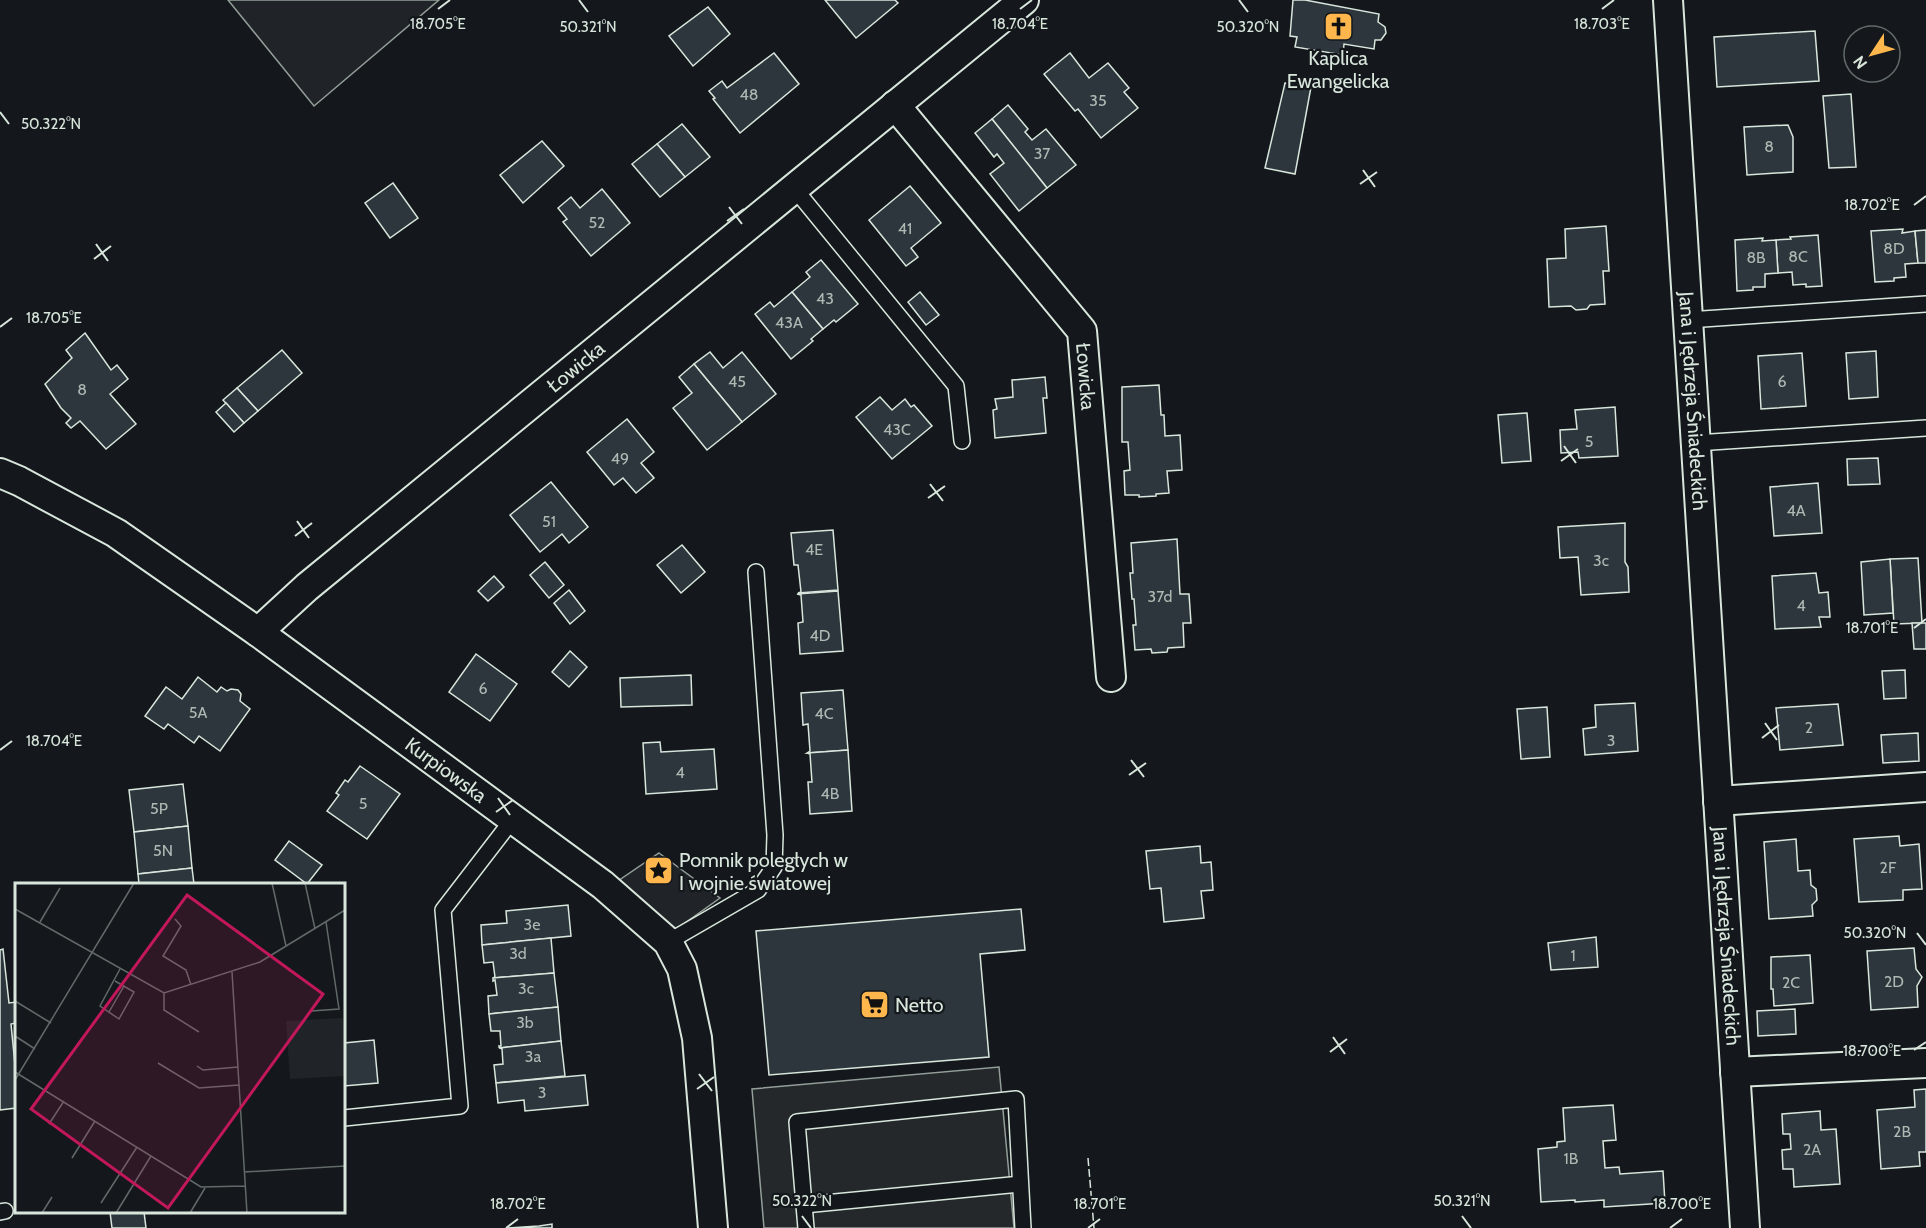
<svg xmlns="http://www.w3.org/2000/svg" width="1926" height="1228" viewBox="0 0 1926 1228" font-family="Cabin,sans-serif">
	<rect width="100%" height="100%" fill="#14181c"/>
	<!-- green -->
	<g fill="#202428" stroke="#939e99" stroke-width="1.5">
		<polygon points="228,0 439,0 314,106"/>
		<polygon points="659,853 720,898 675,930 615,883"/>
	</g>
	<!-- parking -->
	<polygon fill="#24282b" stroke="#939e99" stroke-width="1.5" points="999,1067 1014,1228 764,1228 752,1089"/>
	<!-- building -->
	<g fill="#2c363c" stroke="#d8e6dc" stroke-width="1.5">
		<polygon points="825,0 895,0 898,3 856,38"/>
		<polygon points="1293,0 1305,0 1379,14 1378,22 1385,27 1386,33 1381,40 1375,40 1374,49 1344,44 1343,55 1295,47 1297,37 1290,36"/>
		<polygon points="708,7 730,34 693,66 669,36"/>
		<polygon points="1815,31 1819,81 1717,87 1714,37"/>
		<polygon points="774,53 799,84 740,133 713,99 715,98 709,91 722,81 727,88"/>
		<polygon points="1070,53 1089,78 1108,63 1129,88 1124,92 1138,108 1101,138 1078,109 1075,111 1044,74"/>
		<polygon points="1285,83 1311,87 1295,174 1265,168"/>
		<polygon points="1851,94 1856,167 1829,168 1823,96"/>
		<polygon points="1008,105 1028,129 1025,132 1032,140 1046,129 1076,165 1047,188 992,119"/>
		<polygon points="992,119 1047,188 1019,211 990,174 1004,163 997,154 994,157 975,133"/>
		<polygon points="682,124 710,157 685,177 657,144"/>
		<polygon points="1788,125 1793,137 1793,172 1747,175 1744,127"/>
		<polygon points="542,141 564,166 523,203 500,175"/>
		<polygon points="657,144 685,177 660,197 632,164"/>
		<polygon points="393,183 418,218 390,238 365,203"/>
		<polygon points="910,186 941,223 911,248 918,257 906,266 869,220"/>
		<polygon points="602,189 630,223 591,256 563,222 567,219 558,208 571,197 580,208"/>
		<polygon points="1606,226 1609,271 1603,271 1605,304 1590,305 1587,309 1576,310 1571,306 1549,307 1547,259 1566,258 1565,229"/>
		<polygon points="1903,229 1902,233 1915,231 1918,263 1905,264 1906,277 1894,278 1894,281 1875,282 1871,231"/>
		<polygon points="1926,230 1926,263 1918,263 1915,231"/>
		<polygon points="1818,235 1822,286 1806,287 1806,284 1793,285 1792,272 1778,273 1776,240 1791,239 1790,237"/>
		<polygon points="1763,238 1762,241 1776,240 1778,273 1765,274 1765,287 1753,287 1753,290 1737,291 1735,240"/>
		<polygon points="821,260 858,304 836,322 834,320 823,329 792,292 810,277 806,272"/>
		<polygon points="792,292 823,329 811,339 813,341 791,359 755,314 770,302 774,307"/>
		<polygon points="920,292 939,315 926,325 908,302"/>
		<polygon points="85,333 111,370 117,365 128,379 110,394 136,424 106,449 80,421 71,428 66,423 71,418 61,408 45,384 72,358 66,350"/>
		<polygon points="282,350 302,373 258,411 237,388"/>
		<polygon points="1876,351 1878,397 1849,399 1846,353"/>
		<polygon points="710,352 723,368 742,352 776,394 742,422 694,364"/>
		<polygon points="1802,353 1806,406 1761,409 1758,356"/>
		<polygon points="694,364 742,422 707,450 673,408 692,393 679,377"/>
		<polygon points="1045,377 1047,398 1043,398 1046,433 995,438 993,410 997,409 995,399 1013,397 1012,380"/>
		<polygon points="1159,385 1161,415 1164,415 1165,436 1180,435 1182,470 1167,471 1169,493 1156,494 1156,496 1139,497 1139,495 1125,495 1124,471 1130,470 1128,442 1122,442 1122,387"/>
		<polygon points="237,388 258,411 244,423 223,400"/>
		<polygon points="880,397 892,410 905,399 911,407 914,405 932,426 892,459 856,417"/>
		<polygon points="226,403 244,423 234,432 216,412"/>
		<polygon points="1615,407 1618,456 1579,458 1578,452 1561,453 1560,430 1577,429 1575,410"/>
		<polygon points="1527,413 1531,461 1502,463 1498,415"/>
		<polygon points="627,419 654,452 641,463 654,478 636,493 623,478 614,485 587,452"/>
		<polygon points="1878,458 1880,484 1848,485 1847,459"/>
		<polygon points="551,482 588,527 569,543 562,534 540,552 510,515"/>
		<polygon points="1818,483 1822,533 1774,536 1770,487"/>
		<polygon points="1625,523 1625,562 1628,567 1629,592 1581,595 1578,557 1560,558 1558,527"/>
		<polygon points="833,530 838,590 798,593 801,592 798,565 794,565 791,533"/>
		<polygon points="1177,539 1180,594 1189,594 1191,623 1183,623 1184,647 1168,648 1167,652 1152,653 1151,649 1135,650 1133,625 1136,625 1134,599 1132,599 1130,573 1133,573 1131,543"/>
		<polygon points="682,545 705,572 681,593 657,565"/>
		<polygon points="1918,558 1922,623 1894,624 1890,559"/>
		<polygon points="1890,559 1893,613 1864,615 1861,562"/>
		<polygon points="545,562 564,585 549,598 530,575"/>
		<polygon points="1816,573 1819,593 1828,592 1830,617 1819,617 1821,627 1775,629 1772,576"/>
		<polygon points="494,576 504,587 488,601 478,591"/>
		<polygon points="569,590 585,611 570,624 554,603"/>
		<polygon points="838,591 843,651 800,654 798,623 803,622 801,595 797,594"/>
		<polygon points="1912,623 1926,623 1926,649 1914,649"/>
		<polygon points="570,651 587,667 569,687 552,672"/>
		<polygon points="476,654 517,684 490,721 449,692"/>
		<polygon points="1905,670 1906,698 1884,699 1882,671"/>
		<polygon points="691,675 692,705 621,707 620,678"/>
		<polygon points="198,677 217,692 221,687 227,691 231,689 238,690 241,694 240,701 250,709 220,751 199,736 194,743 168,724 164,729 145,716 166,687 182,699"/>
		<polygon points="843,690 848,750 807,753 810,751 808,724 803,725 801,693"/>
		<polygon points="1635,703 1638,751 1585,755 1583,729 1596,727 1595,705"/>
		<polygon points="1838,704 1843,745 1780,750 1776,708"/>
		<polygon points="1547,707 1550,757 1521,759 1517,709"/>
		<polygon points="1918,733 1919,761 1883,763 1881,735"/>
		<polygon points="660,742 661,752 714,749 717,789 646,794 643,743"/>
		<polygon points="848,750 852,811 810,814 808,782 812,782 810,754 807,753"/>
		<polygon points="360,766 400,794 367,839 327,811 339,795 336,793 345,780 348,782"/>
		<polygon points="183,784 188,826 134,832 129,790"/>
		<polygon points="188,826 192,868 138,874 134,832"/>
		<polygon points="1899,836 1900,846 1919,844 1922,889 1903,890 1903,900 1859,902 1854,839"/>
		<polygon points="1796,839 1798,871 1810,870 1811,885 1816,889 1817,900 1812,905 1813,916 1769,919 1764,842"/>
		<polygon points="289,841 322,865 307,884 275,860"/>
		<polygon points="1200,846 1201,863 1211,862 1213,890 1201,891 1204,918 1164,922 1161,888 1150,889 1146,851"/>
		<polygon points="192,868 194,884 139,884 138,874"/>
		<polygon points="568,905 571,936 482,945 481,925 507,923 506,911"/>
		<polygon points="1021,909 1025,950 980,954 989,1057 769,1075 756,931"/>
		<polygon points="1596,937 1598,967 1551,970 1548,943"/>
		<polygon points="551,938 554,973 493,978 495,977 493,962 484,963 482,945"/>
		<polygon points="1914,948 1916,969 1922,977 1917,986 1918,1007 1871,1010 1867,951"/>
		<polygon points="3,949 9,1003 16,1002 16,1023 11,1024 16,1075 16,1108 0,1110 0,950"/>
		<polygon points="1810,955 1813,1003 1774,1006 1773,989 1771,989 1771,957"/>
		<polygon points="554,973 558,1007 489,1014 488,996 497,995 495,980 493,981 493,978"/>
		<polygon points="558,1007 561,1041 500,1048 499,1046 501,1046 500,1031 491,1031 489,1014"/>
		<polygon points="1795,1009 1796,1034 1758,1036 1757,1011"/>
		<polygon points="374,1040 378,1083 344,1086 344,1043"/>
		<polygon points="561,1041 565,1076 496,1083 494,1065 503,1064 502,1049 500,1048"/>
		<polygon points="585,1075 588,1105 525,1111 524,1100 498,1103 496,1083"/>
		<polygon points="1926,1089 1926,1152 1919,1152 1920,1166 1881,1169 1877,1110 1915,1107 1914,1090"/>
		<polygon points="1613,1105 1616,1140 1603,1141 1605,1168 1619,1167 1620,1174 1663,1171 1665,1203 1604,1207 1604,1200 1575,1202 1575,1200 1541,1202 1538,1149 1557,1147 1557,1142 1565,1141 1563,1108"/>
		<polygon points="1820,1111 1821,1130 1836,1129 1840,1184 1794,1187 1793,1169 1783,1169 1782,1150 1791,1149 1790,1134 1783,1134 1782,1114"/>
		<polygon points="110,1212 144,1212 146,1228 112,1228"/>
		<polygon points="552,1224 552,1228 508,1228 539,1226"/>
	</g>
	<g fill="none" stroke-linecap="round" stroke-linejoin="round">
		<defs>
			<g id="service">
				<polyline points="794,188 956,386 962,441"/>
				<polyline points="1688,320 1926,304"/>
				<polyline points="1696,443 1926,428"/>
				<polyline points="668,942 758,890 774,867 775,835 756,572"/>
				<polyline points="344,1118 460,1106 443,910 513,819"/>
				<polyline points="804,1205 1020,1184"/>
				<polyline points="0,1212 5,1211"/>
				<polyline points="806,1228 797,1122 1016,1099 1023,1228"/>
			</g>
			<g id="minor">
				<path id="s1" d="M1668 0 1745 1228"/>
				<path id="s2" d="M895 105 1082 331 1111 677"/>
				<path id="s3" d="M0 473 19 481 116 533 258 632 603 885 668 942 682 969 697 1038 713 1228"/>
				<path id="s4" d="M258 632 307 587 1024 0"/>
				<polyline points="1718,801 1926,787"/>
				<polyline points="1735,1072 1926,1063"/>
			</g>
		</defs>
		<!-- service casing -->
		<use href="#service" stroke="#d8e6dc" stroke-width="18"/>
		<!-- minor casing -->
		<use href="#minor" stroke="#d8e6dc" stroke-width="32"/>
		<!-- service -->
		<use href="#service" stroke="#14181c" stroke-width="15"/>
		<!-- minor -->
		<use href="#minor" stroke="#14181c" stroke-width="28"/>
		<!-- fence -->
		<polyline stroke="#d8e6dc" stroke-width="1.5" stroke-dasharray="8 3" stroke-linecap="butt" points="1088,1158 1094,1228"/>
	</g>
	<!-- ticks -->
	<path fill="none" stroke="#d8e6dc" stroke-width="2" d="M579 0 588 12M1239 0 1248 12M438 9 450 0M1020 9 1032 0M1602 9 1614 0M0 112 9 124M1363 170 1375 187M1360 184 1377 172M1914 205 1926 196M729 207 742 224M727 221 744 209M96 244 108 261M94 259 111 246M0 327 12 318M1564 446 1576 463M1561 461 1578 449M930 484 943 501M928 498 945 486M297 521 309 538M295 536 312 523M1914 628 1926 619M1765 723 1777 740M1762 738 1779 725M0 750 12 741M1131 760 1144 777M1129 775 1146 763M498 798 510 815M496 812 513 800M1917 933 1926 945M1333 1037 1345 1054M1914 1050 1926 1042M1330 1052 1347 1039M699 1074 712 1091M697 1089 714 1077M802 1216 811 1228M1462 1216 1471 1228M506 1228 518 1219M1088 1228 1100 1219M1670 1228 1682 1219"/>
	<!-- icons -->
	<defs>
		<symbol id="church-square" viewBox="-11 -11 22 22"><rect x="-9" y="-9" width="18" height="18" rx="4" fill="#ffb74d" stroke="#14181c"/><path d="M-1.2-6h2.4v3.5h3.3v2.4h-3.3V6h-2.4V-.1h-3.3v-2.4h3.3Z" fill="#111"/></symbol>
		<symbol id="sight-square" viewBox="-11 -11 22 22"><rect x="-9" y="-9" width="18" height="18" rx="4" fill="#ffb74d" stroke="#14181c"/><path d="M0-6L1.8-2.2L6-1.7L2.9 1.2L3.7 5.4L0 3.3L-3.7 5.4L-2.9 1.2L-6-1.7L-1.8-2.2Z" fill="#111"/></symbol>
		<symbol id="supermarket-square" viewBox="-11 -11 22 22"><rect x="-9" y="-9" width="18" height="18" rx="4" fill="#ffb74d" stroke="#14181c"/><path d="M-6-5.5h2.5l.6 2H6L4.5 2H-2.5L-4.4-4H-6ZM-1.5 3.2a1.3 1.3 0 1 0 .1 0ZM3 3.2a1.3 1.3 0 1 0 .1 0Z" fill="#111"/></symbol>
	</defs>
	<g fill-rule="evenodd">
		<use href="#church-square" x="1322" y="10" width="33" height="33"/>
		<use href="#sight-square" x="642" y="854" width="33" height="33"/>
		<use href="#supermarket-square" x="858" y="988" width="33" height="33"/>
	</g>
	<g text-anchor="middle" stroke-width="4.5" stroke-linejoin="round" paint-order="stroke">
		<!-- number labels -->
		<g font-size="16" fill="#adbab4">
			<text x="749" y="100">48</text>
			<text x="1098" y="106">35</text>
			<text x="1769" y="152">8</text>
			<text x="1042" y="159">37</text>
			<text x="597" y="228">52</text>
			<text x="905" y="234">41</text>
			<text x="1894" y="254">8D</text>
			<text x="1798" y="262">8C</text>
			<text x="1756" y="263">8B</text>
			<text x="825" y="304">43</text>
			<text x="789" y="328">43A</text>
			<text x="737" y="387">45</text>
			<text x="1782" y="387">6</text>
			<text x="82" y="395">8</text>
			<text x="897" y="435">43C</text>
			<text x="1589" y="447">5</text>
			<text x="620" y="464">49</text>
			<text x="1796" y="516">4A</text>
			<text x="549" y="527">51</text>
			<text x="814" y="555">4E</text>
			<text x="1601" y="566">3c</text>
			<text x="1160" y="602">37d</text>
			<text x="1801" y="611">4</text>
			<text x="820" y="641">4D</text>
			<text x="483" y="694">6</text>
			<text x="198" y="718">5A</text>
			<text x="824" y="719">4C</text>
			<text x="1809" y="733">2</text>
			<text x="1611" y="746">3</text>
			<text x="680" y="778">4</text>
			<text x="830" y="799">4B</text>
			<text x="363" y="809">5</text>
			<text x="159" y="814">5P</text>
			<text x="163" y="856">5N</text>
			<text x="1888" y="873">2F</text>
			<text x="532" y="930">3e</text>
			<text x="518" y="959">3d</text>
			<text x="1573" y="961">1</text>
			<text x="1894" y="987">2D</text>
			<text x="1791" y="988">2C</text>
			<text x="526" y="994">3c</text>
			<text x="525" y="1028">3b</text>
			<text x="533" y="1062">3a</text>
			<text x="542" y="1098">3</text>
			<text x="1902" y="1137">2B</text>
			<text x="1812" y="1155">2A</text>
			<text x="1571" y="1164">1B</text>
		</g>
		<!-- poi labels -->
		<g font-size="20" fill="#d8e6dc" stroke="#14181c" text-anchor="start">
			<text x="1338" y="65" text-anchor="middle">Kaplica<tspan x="1338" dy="23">Ewangelicka</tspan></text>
			<text x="679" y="867">Pomnik poległych w<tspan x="679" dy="23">I wojnie światowej</tspan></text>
			<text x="895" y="1012">Netto</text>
		</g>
		<!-- street labels -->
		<g font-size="20" fill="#d8e6dc" stroke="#14181c">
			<text dy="7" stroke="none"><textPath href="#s4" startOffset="414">Łowicka</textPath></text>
			<text dy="7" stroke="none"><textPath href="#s2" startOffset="339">Łowicka</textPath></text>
			<text dy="7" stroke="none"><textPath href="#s1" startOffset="402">Jana i Jędrzeja Śniadeckich</textPath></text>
			<text dy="7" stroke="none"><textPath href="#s3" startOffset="537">Kurpiowska</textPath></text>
			<text dy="7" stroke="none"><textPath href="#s1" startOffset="938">Jana i Jędrzeja Śniadeckich</textPath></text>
		</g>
	</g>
	<!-- overview -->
	<g transform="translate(15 883)">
		<rect width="330" height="330" fill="#14181c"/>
		<path d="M328 135 330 193 275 196 271 138Z" fill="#202428"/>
		<path fill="none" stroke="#626a69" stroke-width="1.5" d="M257 0 271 63M290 0 300 46M0 26 149 110 245 79 330 27M160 36 166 43 148 73 171 87 176 102M25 39 45 5M217 89 232 330M100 98 119 109 104 136 85 123 105 86M149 110V127L184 149M0 118 36 140M296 128 324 126 311 39M94 129 109 103M0 153 20 166M143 180 184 205 224 202M182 183 188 187 223 184M0 189 186 304 230 303M0 197 119 0M34 241 49 218M57 275 80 238M229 289 330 283M86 320 122 264M27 330 37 314M101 330 136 273M175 330 190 305"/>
		<path fill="#c2185b" fill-opacity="0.15" stroke="#c2185b" stroke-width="3" d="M172 12 308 111 153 325 16 226Z"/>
		<rect width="330" height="330" fill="none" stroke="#d8e6dc" stroke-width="3"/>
	</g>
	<g font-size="15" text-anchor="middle" fill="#d8e6dc" stroke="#14181c" stroke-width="4.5" stroke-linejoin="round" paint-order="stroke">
		<text x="438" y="29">18.705°E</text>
		<text x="1020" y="29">18.704°E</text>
		<text x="1602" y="29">18.703°E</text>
		<text x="588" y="32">50.321°N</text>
		<text x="1248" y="32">50.320°N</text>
		<text x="51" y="129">50.322°N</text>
		<text x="1872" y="210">18.702°E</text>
		<text x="54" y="323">18.705°E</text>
		<text x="1872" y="633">18.701°E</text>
		<text x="54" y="746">18.704°E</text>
		<text x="1875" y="938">50.320°N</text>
		<text x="1872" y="1056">18.700°E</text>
		<text x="802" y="1206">50.322°N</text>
		<text x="1462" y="1206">50.321°N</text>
		<text x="518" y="1209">18.702°E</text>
		<text x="1100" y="1209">18.701°E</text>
		<text x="1682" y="1209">18.700°E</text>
	</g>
	<!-- north arrow -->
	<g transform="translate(1872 54) rotate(234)"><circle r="28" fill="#14181c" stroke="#626a69" stroke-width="1.5"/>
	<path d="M0-4.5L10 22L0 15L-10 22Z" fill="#ffb74d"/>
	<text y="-9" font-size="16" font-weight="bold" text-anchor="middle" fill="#d8e6dc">N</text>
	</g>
</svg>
